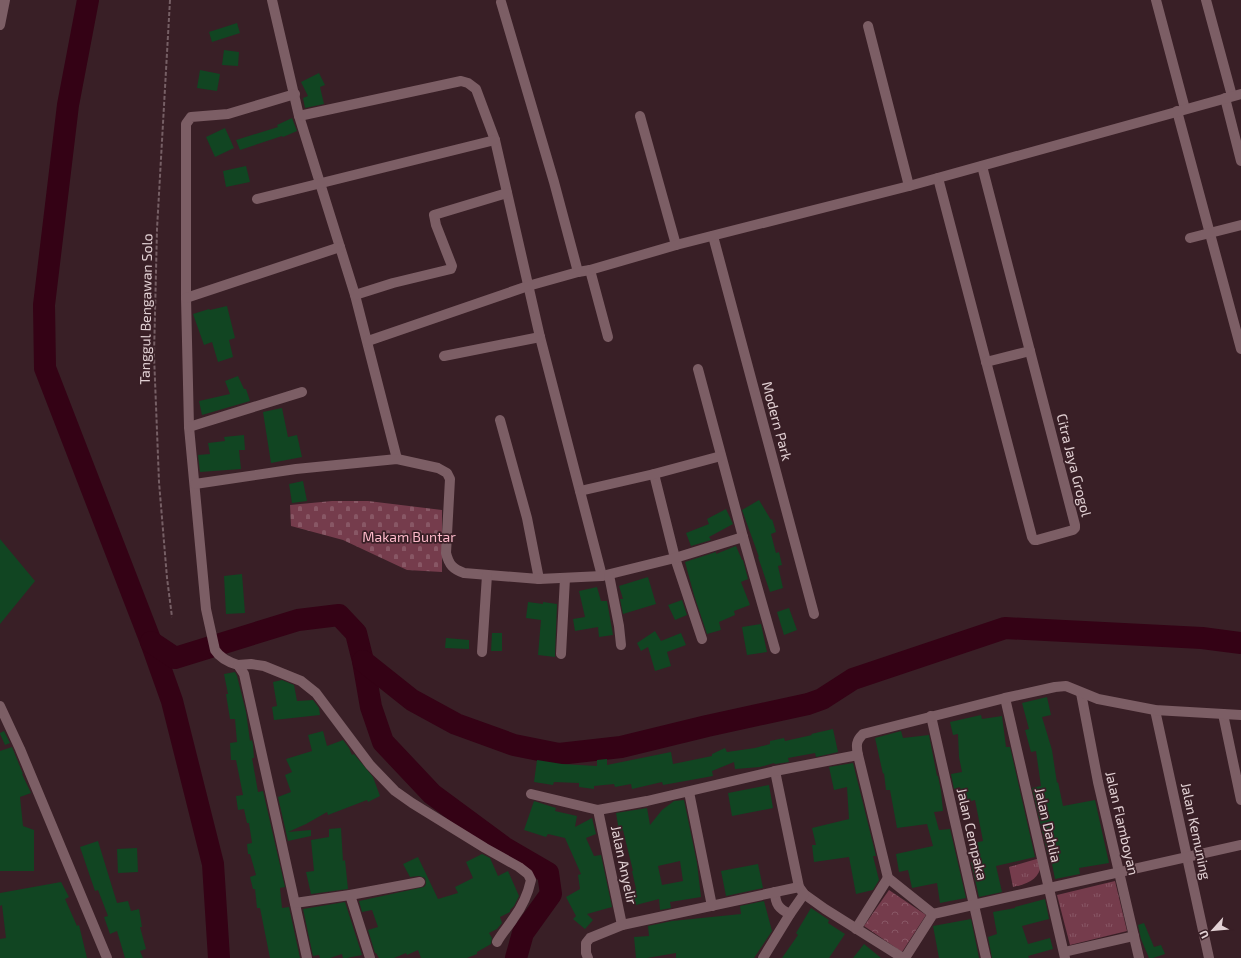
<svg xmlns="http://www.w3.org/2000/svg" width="1241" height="958" viewBox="0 0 1241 958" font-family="'Exo 2',sans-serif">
	<defs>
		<pattern id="grass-tufts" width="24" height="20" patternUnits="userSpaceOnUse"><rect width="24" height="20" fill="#753c4c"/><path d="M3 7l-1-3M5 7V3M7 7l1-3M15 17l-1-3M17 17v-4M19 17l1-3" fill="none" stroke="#885765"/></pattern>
		<pattern id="cemetery-stones" width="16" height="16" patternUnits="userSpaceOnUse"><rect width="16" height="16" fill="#753c4c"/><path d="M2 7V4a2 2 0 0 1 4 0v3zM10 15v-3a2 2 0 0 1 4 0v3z" fill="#885765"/></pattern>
		<pattern id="park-crowns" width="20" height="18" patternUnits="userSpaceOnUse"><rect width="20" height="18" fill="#753c4c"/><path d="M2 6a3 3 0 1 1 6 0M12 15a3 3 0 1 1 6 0" fill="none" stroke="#885765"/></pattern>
	</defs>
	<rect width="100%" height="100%" fill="#391f26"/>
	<!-- grass -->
	<g fill="url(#grass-tufts)">
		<path d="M1040 858C1040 862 1040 866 1040 869 1037 881 1023 885 1013 887L1009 867Z"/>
		<polygon points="1115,881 1127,931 1070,945 1057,895"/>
	</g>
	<!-- cemetery -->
	<polygon fill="url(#cemetery-stones)" points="332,501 368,501 442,510 442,572 407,570 343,540 291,526 290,505"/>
	<!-- park -->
	<polygon fill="url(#park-crowns)" points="889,890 926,915 902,952 864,926"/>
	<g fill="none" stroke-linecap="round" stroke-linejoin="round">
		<!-- river -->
		<g stroke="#340215" stroke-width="22">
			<polyline points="88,0 68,105 44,305 45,368 151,642 172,701 213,864 219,958"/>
			<polyline points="151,642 175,658 298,620 339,615 356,633 363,661 371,707 383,742 432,794 505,848 548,873 551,894 523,933 516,958"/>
			<polyline points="363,661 412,700 456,724 514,745 559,754 621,747 707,726 808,704 822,699 853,679 1005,628 1202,638 1241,643"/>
		</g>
	</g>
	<!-- building -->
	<g fill="#114522" fill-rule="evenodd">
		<polygon points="237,23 240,33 212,42 209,32"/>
		<polygon points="224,50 239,52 238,66 222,65"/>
		<polygon points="200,70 220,74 217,91 197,88"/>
		<polygon points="319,73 325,85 320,87 324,104 305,108 303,98 308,96 301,82"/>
		<polygon points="292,118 297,131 283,137 282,136 240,150 236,140 278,127 277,125"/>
		<polygon points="225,128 234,148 215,157 206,137"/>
		<polygon points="246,166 250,182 226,187 223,171"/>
		<polygon points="227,306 235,338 229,340 233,357 218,362 212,342 204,345 193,314 209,309 210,310"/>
		<polygon points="238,376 244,389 246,389 250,401 202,415 199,401 230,394 225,381"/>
		<polygon points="282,408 288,437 297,435 302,457 271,463 263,412"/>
		<polygon points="244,435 245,450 239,450 241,469 200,472 198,455 210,454 208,443 225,441 224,437"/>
		<polygon points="303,481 307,501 292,503 289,484"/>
		<polygon points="759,500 771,520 772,519 776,532 771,534 776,553 779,552 782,565 778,566 783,588 770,592 758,557 759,557 742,510"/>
		<polygon points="726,509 733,524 709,537 711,540 691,546 686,533 709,524 707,519"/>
		<polygon points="0,539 35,581 0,624"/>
		<polygon points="736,546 742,560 743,560 748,579 741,582 750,605 734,611 735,615 719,622 721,630 707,634 694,595 685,562 716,552 716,554"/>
		<polygon points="242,574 245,613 226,614 224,576"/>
		<polygon points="648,577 656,604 623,614 620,599 623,599 619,586"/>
		<polygon points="597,587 601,601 607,601 613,635 599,637 598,627 575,631 573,619 585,617 579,591"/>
		<polygon points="682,600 687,615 675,620 668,605"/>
		<polygon points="528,602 543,604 543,602 557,604 555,654 555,657 538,655 541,620 526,618"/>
		<polygon points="789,608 797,630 784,635 777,612"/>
		<polygon points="761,624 767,652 747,655 742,627"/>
		<polygon points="655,631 661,641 681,633 686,645 667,652 671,666 655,671 648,647 641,651 637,643"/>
		<polygon points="492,633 502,633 502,651 491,651"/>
		<polygon points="446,638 469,640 469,649 445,648"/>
		<polygon points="235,672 237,676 246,712 250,741 252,740 253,745 254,758 252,758 258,792 263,791 285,887 280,888 282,908 289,907 300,958 270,958 260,908 257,908 255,889 253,889 250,877 256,875 250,854 248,854 247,844 252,843 249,823 247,823 244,809 238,810 236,796 243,795 236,760 231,760 230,743 237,742 235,719 230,719 226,694 228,694 224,674"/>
		<polygon points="282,680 294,685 297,701 313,700 319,708 320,715 274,720 272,707 277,706 273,682"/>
		<polygon points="1047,697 1051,715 1042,717 1052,750 1057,783 1058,782 1063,806 1095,800 1109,863 1079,868 1080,874 1055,879 1050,854 1048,855 1032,788 1041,786 1036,751 1031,752 1025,730 1029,729 1022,703"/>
		<polygon points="981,715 982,719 1002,716 1006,747 1010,747 1035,857 996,866 1002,892 979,897 971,862 977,860 974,843 983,841 975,800 963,803 960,787 954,789 951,774 962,772 959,757 958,734 953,735 950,722"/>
		<polygon points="833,729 838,752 816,757 815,753 788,758 789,762 775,764 774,763 760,767 735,769 734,762 712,771 713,776 663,785 662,782 632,789 631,784 615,787 614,784 594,786 594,789 579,787 579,783 554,782 553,785 534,782 537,760 562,764 597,766 597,760 607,759 607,765 671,752 673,764 712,756 712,754 725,748 727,752 755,748 770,744 770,741 784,738 785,741 812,735 811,734"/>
		<polygon points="4,731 10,743 5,745 0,734 0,733"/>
		<polygon points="323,731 327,746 343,740 349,748 352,755 354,754 373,777 380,796 368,802 367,800 328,815 327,812 306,824 288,832 311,830 311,836 288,841 278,797 291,792 285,775 292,772 286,759 312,751 308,735"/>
		<polygon points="901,731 903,738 929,735 937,776 938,776 941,791 943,811 934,812 939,830 950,829 966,898 940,903 937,883 912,888 908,870 899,872 896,854 933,846 927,824 897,828 890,790 886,790 884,773 883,774 875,738"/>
		<polygon points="12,747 23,774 22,774 31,793 20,797 23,826 34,830 34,871 0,871 0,751"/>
		<polygon points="853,763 876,856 873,856 879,880 873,890 856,894 849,857 814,862 812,845 816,845 812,828 849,819 847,787 834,790 829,767"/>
		<polygon points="769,785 773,808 732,816 728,793"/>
		<path d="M684 800 697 863 701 897 670 902 671 908 660 910 659 899 636 905 632 890 636 889 632 871H633L623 830 619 831 616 813 647 808 650 825 662 810 674 801ZM680 861 683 881 662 885 658 866Z"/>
		<polygon points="534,801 556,808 555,811 577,816 575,827 592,818 596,834 586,838 594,856 601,855 612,907 587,914 593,920 585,929 573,919 576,916 566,897 580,889 578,875 581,874 565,838 548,834 546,837 524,830"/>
		<polygon points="341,828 343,861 345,860 348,889 311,894 306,872 314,871 311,840 329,837 329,829"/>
		<polygon points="98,841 117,903 128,901 131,911 139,909 142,927 140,927 146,949 140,951 143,958 125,958 117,931 110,934 104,917 108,916 98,890 95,891 80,847"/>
		<polygon points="137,848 138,872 118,873 117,849"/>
		<polygon points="482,854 490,858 498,876 508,871 519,896 514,906 510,910 510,912 500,917 502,923 497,929 489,933 492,938 491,944 477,952 477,954 467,958 421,958 418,950 407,955 406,953 394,958 379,958 376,953 375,953 368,930 378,927 372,910 362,912 359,901 424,887 426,884 425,878 419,876 410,877 403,864 418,857 438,899 458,893 455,887 473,878 466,862"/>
		<polygon points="758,864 763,888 726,896 721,871"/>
		<polygon points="61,882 69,897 65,899 77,926 79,925 87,958 0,958 0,939 6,938 2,905 0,906 0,893"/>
		<polygon points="1045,899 1049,919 1022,926 1028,944 1050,938 1053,949 1028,956 1029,958 992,958 988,937 997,934 993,912 1015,908 1015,907"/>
		<polygon points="764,901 772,931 754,958 676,958 676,953 647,958 636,958 634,937 649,936 648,926 672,921 741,914 740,906"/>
		<polygon points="345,902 362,955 347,958 343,958 342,954 330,958 320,958 319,955 313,956 303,909"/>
		<polygon points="811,908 829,920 828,923 845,934 829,958 782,958 798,935 796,933"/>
		<polygon points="971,919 979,958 939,958 933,926"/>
		<polygon points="1144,923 1154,947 1161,945 1165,954 1153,958 1149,958 1141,939 1138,925"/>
		<polygon points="864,944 881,958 853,958"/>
	</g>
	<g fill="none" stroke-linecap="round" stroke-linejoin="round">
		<!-- path -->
		<polyline stroke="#765f65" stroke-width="2" stroke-dasharray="4 2" stroke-linecap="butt" points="170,0 157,229 154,355 159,482 167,578 172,617"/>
		<!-- street -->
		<g stroke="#7c5e65" stroke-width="10">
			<polyline points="272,0 299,116 355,295 397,459"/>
			<polyline points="1156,0 1185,109"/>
			<polyline points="1206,0 1232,96"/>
			<polyline points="501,2 554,182 578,272"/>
			<polyline points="0,25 5,0"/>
			<polyline points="868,26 909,186"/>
			<path d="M295 94 228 114 191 117 186 124V298L189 427 206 609 215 650C220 658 228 662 238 665L244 674 307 958"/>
			<polyline points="1225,98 1241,161"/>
			<polyline points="1177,111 1241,349"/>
			<polyline points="299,116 461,81 468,83 476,89 495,140 540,337 602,576"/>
			<polyline points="640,116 676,245"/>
			<polyline points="938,178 1032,537 1034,540 1037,540 1073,530 1075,528 1075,525 982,166"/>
			<polyline points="257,199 495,140"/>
			<polyline points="713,236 814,614"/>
			<polyline points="1190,238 1241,225"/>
			<polyline points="590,270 608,337"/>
			<polyline points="355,295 393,283 451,269 452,266 436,225 434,215 507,193"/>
			<polyline points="186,298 340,247"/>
			<polyline points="368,341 528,286 578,272 590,270 676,245 909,186 1241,94"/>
			<polyline points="444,356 540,337"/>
			<polyline points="986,362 1030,351"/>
			<polyline points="698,369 743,537 775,649"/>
			<polyline points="500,420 527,518 539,579"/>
			<polyline points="189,427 302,392"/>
			<polyline points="654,474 675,558 702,639"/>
			<path d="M195 484 296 469 397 459 438 468 447 473 450 479 446 553C449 565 453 569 464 573L539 579 602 576 675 558 743 537"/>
			<polyline points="580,491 654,474 721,456"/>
			<polyline points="609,575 619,626 621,645"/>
			<polyline points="482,652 487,575"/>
			<polyline points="561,654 565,578"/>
			<path d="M238 665 251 664 264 666 301 681 316 693 370 765 395 791 412 803 485 848 519 867 528 874 531 880C528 894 522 907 513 919 508 927 502 933 497 942"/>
			<polyline points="1081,693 1098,782 1139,958"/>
			<polyline points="1005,698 1065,958"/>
			<polyline points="0,706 20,749 107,958"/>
			<polyline points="1155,710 1209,958"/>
			<polyline points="1223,714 1241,800"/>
			<polyline points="931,716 986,958"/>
			<polyline points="858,755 888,878 933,914"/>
			<polyline points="775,771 799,887 804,894 825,909 903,958"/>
			<polyline points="689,792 712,906"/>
			<path d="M531 794 598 810 647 801 775 771 858 755C856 745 856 741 863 734L1005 698 1055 687 1066 686 1098 699 1155 710 1241 715"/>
			<polyline points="598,810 622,925"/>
			<path d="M775 892C775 904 779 909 790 914"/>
			<polyline points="350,895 370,958"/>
			<polyline points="295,903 350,895 420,882"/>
			<polyline points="856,929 888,878"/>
			<polyline points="1064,952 1134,936"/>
			<polyline points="588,958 586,953 586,943 590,938 622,925 799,887"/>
			<polyline points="763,958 790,914 804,894"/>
			<polyline points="905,958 933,914 1241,845"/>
		</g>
	</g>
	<g text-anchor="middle" stroke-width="3.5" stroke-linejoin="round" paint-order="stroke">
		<!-- street labels -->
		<g font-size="14" fill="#e2d1d4" stroke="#391f26">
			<text transform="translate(146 309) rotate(-89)" y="5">Tanggul Bengawan Solo</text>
			<text transform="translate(777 421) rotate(75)" y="5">Modern Park</text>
			<text transform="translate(1074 465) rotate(76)" y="5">Citra Jaya Grogol</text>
			<text transform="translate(1122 823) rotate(77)" y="5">Jalan Flamboyan</text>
			<text transform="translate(1048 825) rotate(77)" y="5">Jalan Dahlia</text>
			<text transform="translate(1196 831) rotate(78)" y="5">Jalan Kemuning</text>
			<text transform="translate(972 834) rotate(77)" y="5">Jalan Cempaka</text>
			<text transform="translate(624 865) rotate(78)" y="5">Jalan Anyelir</text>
		</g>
		<!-- park labels -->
		<g font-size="14" fill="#febbcb" stroke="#391f26">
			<text x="409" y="542">Makam Buntar</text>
		</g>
	</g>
	<!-- north arrow -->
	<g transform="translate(1213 930) rotate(243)" stroke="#391f26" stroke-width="3" paint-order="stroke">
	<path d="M0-3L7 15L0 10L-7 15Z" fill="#e2d1d4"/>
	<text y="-6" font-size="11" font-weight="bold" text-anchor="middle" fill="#e2d1d4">U</text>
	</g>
</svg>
